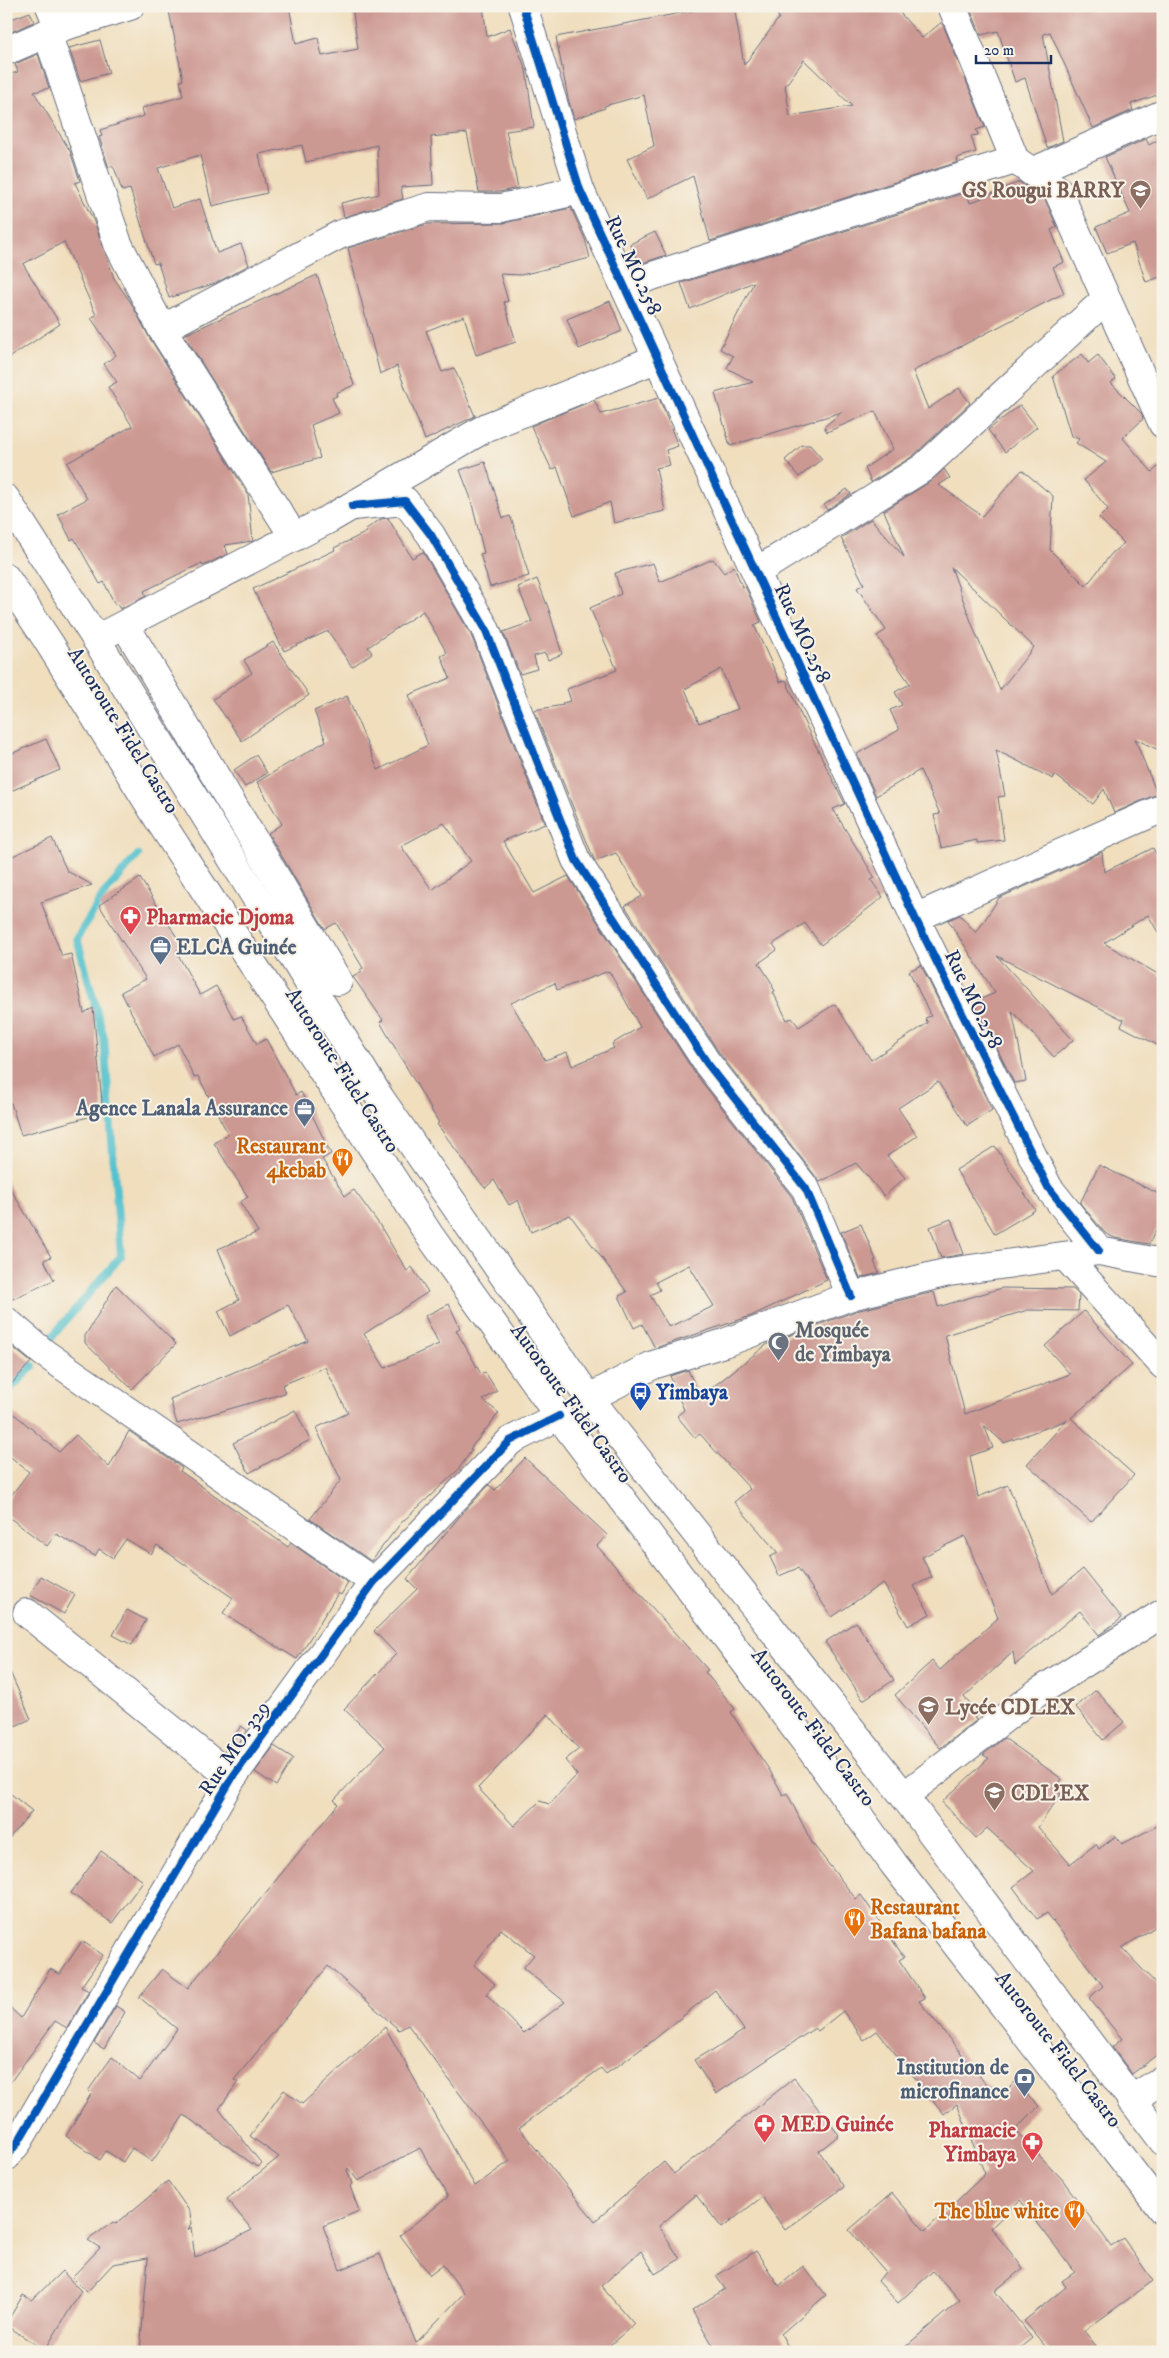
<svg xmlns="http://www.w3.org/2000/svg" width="1169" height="2358" viewBox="0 0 1169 2358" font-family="'IM FELL DW Pica',serif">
	<rect width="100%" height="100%" fill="#f7f3e8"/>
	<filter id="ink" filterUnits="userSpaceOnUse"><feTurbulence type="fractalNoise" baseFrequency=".02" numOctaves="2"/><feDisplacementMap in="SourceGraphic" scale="10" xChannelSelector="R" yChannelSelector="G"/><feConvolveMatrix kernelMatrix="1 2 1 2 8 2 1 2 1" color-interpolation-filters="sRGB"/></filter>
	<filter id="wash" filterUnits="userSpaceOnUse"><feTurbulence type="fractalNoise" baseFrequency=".0096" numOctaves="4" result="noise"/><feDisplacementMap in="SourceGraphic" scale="20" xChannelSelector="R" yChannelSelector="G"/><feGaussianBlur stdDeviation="1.12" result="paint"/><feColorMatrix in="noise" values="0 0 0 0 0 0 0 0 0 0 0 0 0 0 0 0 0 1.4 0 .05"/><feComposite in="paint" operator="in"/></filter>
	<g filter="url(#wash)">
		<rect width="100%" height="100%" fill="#f0debd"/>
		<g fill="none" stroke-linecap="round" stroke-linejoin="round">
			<!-- stream -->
			<g stroke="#56c2ce" stroke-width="8">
				<polyline points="50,1339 121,1256 104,1038 77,938 104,894 138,855"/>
				<polyline points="6,1393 33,1366"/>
			</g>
		</g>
		<g id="blocks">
			<!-- building -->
			<g fill="#cc9892" fill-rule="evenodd">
				<polygon points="168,6 289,6 296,44 318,38 322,56 358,49 352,6 483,6 487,37 510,28 526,70 534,127 506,131 518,188 499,192 479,192 467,133 431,137 433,185 401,187 403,199 344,217 341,203 379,194 377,145 306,162 302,145 259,154 267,193 212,206 200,155 158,168 172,208 200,199 217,253 241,244 249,265 216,283 169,298 158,263 154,264 130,189 122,191 115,170 112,166 109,168 99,137 102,136 100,130 144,116 142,108 183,96 180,81 183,80"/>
				<path d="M695 6H734L744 65 779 18 774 6H894L922 38 942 22 985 127 976 130 978 135 971 136 976 152 957 158 958 162 710 241 693 176 647 199 627 159 654 146 644 95 604 106 605 108 574 119 568 98 556 37 696 10ZM804 60 852 106 790 116 785 86Z"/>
				<polygon points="969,6 1163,6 1163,93 1131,104 1133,110 1093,128 1050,32 1043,34 1063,141 1047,148 1025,78 1015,82 998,31 981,35"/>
				<polygon points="30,12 34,22 6,34 6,21"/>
				<polygon points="100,40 109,73 80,81 69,48"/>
				<polygon points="38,54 49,88 34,92 70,151 80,181 75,183 95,224 114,278 131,303 149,337 248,494 253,541 225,545 228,554 207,564 203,566 202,563 144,591 146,596 120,609 117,604 115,605 104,582 100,584 74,538 71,540 58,514 87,499 67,463 132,426 108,387 117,382 104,364 116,355 91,318 96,315 64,242 23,264 60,324 6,360 6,75 18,72 15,64"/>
				<polygon points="1163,137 1163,276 1146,282 1133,243 1107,253 1096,227 1130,213 1105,157 1146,139 1149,145"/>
				<polygon points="1019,182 1045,199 1057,227 1051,230 1064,262 1053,267 1064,293 913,371 928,409 959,388 970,403 913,456 871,482 865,468 893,449 875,411 827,432 824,427 842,412 730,446 715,393 753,382 727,368 733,356 720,349 754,282 690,309 681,283 967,192 970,203"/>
				<polygon points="571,208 585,239 590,258 521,275 500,274 508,301 504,302 516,342 476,355 464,316 426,331 442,372 454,368 475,416 425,440 397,366 380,374 348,248 427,224 504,223"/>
				<polygon points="655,232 666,255 640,264 630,244"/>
				<polygon points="317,275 354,385 336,393 337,396 332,398 339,413 311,425 320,458 271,472 184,335"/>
				<polygon points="610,301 622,331 579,349 567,319"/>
				<path d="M1082 354 1088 363 1098 355 1116 379 1111 383 1142 414 1143 419 1123 438 1152 472 1163 463V752L1135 739 1157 794 1114 813 1104 789 1093 804 1055 775 1053 779 996 750 1005 796 998 797 1004 840 977 843V840L941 848 934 815 940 814 920 770 876 796 857 754 899 730 890 710 902 705 895 692 910 684 877 636 886 630 857 588 864 584 841 538 871 519 904 557 884 511 931 481 944 469 950 478 939 485 982 516 1022 470 1053 496 1050 550 1086 586 1112 553 1124 543 1099 518 1108 509 1084 480 1106 462 1076 443 1079 439 1071 436 1053 376ZM951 567 1034 647 1000 690 975 632Z"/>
				<polygon points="659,398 678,446 666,450 670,465 656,468 665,511 614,523 610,502 574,516 557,467 552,470 531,426 594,400 601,414"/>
				<polygon points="1020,405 1037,427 1005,452 988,430"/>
				<polygon points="802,445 810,445 822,459 799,477 785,460"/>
				<polygon points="485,462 503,518 510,516 514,526 529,576 490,587 480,554 484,553 470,496 460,470"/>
				<polygon points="847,489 851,494 827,510 824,505"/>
				<path d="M388 518 412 558 423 552 471 635 545 824 503 841 534 893 568 876 694 1072 792 1197 827 1280 751 1316 655 1348 642 1324 634 1328 619 1296 627 1292 570 1215 531 1232 518 1200 509 1205 494 1180 485 1188 475 1176 437 1124 439 1123 380 1022 383 1020 353 977 362 972 360 970 363 968 336 923 325 929 268 833 282 824 257 782 326 741 314 711 347 696 378 770 428 745 409 695 450 678 441 656 447 653 423 611 368 647 372 653 352 667 328 631 284 651 253 589 335 550 334 548 367 532 366 529 381 519ZM444 823 471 861 432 890 401 846ZM609 971 640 1027 612 1044 614 1048 572 1066 567 1052 545 1060 511 1003 555 983 557 990ZM689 1265 714 1306 669 1327 650 1295 660 1290 656 1282Z"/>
				<path d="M713 559 724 573 734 566 742 587 745 586 761 622 754 625 780 682 786 680 804 722 845 804 833 809 875 878 871 880 883 897 821 945 805 923 773 944 777 950 759 963 773 985 772 986 775 991 773 992 787 1020 792 1018 799 1027 835 1004 871 1060 928 1023 925 1018 931 1016 909 971 921 965 992 1110 967 1126 938 1082 898 1108 917 1136 887 1156 905 1178 884 1196 856 1163 820 1182 720 1054 625 906 642 896 616 853 595 861 593 857 534 710 563 705 562 703 571 701 567 689 617 670 590 608 621 594 615 573 653 563 660 582ZM721 669 738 709 699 723 685 689Z"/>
				<polygon points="537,579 549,610 562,654 548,660 545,653 534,656 537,669 520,674 503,632 532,622 518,587"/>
				<polygon points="273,642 309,695 242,741 213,699 252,673 244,660"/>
				<polygon points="46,739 60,770 6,793 6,756"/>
				<polygon points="256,755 267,773 245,787 234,770"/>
				<polygon points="52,838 67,871 92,885 41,902 62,956 71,954 84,1013 93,1008 103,1113 21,1135 11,1103 6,1104 6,859"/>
				<polygon points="1153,848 1163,867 1163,941 1148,915 1104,943 1163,977 1163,1048 1121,1026 1124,1020 997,956 1073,1040 1054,1057 1012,1011 1026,1081 1014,1083 974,1002 995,993 948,920 960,915 976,933 999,898 1102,852 1104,872"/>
				<polygon points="140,878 183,947 176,951 200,995 216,986 234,1019 241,1016 257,1044 266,1039 296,1095 301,1092 331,1154 322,1159 345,1196 354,1190 379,1224 407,1271 412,1267 428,1292 364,1334 385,1368 439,1344 425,1316 449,1304 460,1328 456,1330 481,1374 485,1372 497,1391 483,1400 499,1413 470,1449 472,1450 458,1470 401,1523 371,1561 310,1519 341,1480 316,1428 348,1413 325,1367 282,1385 285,1393 177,1424 170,1399 308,1341 288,1305 230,1336 218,1311 239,1300 218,1249 258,1232 240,1202 248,1197 214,1143 228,1134 198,1076 194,1077 178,1044 154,1057 121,992 146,979 99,905"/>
				<polygon points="995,1146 1035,1210 995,1234 956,1170"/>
				<polygon points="1099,1165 1163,1196 1163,1216 1149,1244 1115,1238 1105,1233 1080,1203"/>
				<polygon points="6,1181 51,1257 44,1260 54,1280 6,1302"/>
				<polygon points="951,1219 964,1254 941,1258 930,1227"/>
				<polygon points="861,1224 876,1260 874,1261 879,1273 860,1278 841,1232"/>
				<polygon points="116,1285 176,1344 132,1389 85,1343 85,1336"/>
				<polygon points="1002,1288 1073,1289 1079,1295 1078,1311 1028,1310 945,1335 965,1414 1070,1374 1045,1346 1084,1311 1132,1365 1071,1418 1134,1475 1091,1522 1027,1464 1067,1420 1004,1443 984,1425 993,1448 970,1456 978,1497 1008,1485 1052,1594 1083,1569 1122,1618 1099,1635 1080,1611 1015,1665 1013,1652 964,1697 978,1714 974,1718 977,1720 940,1748 895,1695 932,1661 940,1670 998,1618 965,1536 922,1557 932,1577 914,1586 930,1614 908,1626 883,1583 832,1617 798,1568 779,1576 770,1557 778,1553 734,1502 750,1489 700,1434 695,1438 677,1416 684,1410 670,1376 688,1370 700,1397 769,1343 856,1311 934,1292 938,1307"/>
				<polygon points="6,1342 31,1362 6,1390"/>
				<polygon points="6,1407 59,1452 76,1435 109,1467 129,1431 182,1468 180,1471 288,1547 291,1543 348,1583 341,1595 338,1593 297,1659 223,1613 233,1598 157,1545 151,1554 126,1539 113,1558 99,1549 95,1556 56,1534 47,1546 6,1515 6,1502 29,1472 6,1453"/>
				<polygon points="295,1410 310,1440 249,1473 233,1443"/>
				<path d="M525 1458 607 1535 597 1546 708 1670 705 1672 735 1709 731 1712 744 1733 770 1771 783 1795 787 1793 812 1843 856 1899 861 1895 904 1957 899 1960 925 1998 919 2001 998 2099 1015 2082 1039 2106 1015 2130 1062 2179 1111 2246 1123 2238 1153 2281 1084 2331 1101 2352H1050L1024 2321 1066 2287 1062 2281 1075 2272 1020 2200 991 2228 1023 2268 995 2291 1032 2338 1015 2352H899L960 2300 933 2271 898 2303 878 2281 885 2272 849 2230 892 2193 925 2231 985 2174 957 2104 944 2114 877 2031 864 2040 843 2011 818 2031 815 2028 716 2094 694 2060 709 2051 711 2052 744 2030 715 1990 651 2042 606 2074 601 2068 519 2128 595 2221 664 2162 674 2174 794 2078 839 2135 819 2151 844 2187 785 2230 762 2197 722 2228 696 2195 659 2226 680 2259 655 2274 641 2251 601 2286 634 2324 602 2352H140L148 2258 113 2264 87 2292 72 2277 100 2248 88 2240 113 2222 116 2224 168 2181 190 2212 191 2223 188 2230 191 2227 195 2258 252 2230 227 2199 279 2157 250 2136 284 2090 302 2104 385 2027 475 2186 510 2161 408 2025 399 2030 328 1966 234 2080 238 2082 219 2109 261 2163 257 2167 184 2115 152 2162 132 2148 123 2162 106 2151 100 2160 66 2136 91 2094 88 2091 112 2057 140 2081 177 2029 139 1997 162 1969 188 1988 338 1804 334 1800 385 1747 344 1709 396 1654 374 1631 417 1589 407 1579 460 1516 489 1485 495 1490ZM548 1714 579 1749 565 1760 577 1775 549 1804 540 1801 514 1826 478 1788ZM501 1929 534 1955 523 1968 565 2002 524 2033 486 1994 495 1984 474 1965ZM420 2148 448 2197 400 2235 430 2275 443 2265 464 2293 416 2343 380 2254 340 2270 323 2226 359 2211 350 2186 352 2184 347 2170 348 2168 358 2181Z"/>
				<polygon points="41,1576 75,1595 64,1614 30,1595"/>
				<polygon points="127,1610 146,1620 132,1645 113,1635"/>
				<polygon points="856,1622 894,1680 863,1700 825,1642"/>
				<polygon points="6,1663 31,1719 6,1730"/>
				<polygon points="1096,1690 1124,1722 1103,1740 1076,1707"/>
				<polygon points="241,1726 247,1730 229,1755 224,1752"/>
				<polygon points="1004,1738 1062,1779 1055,1789 1061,1794 1038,1827 1070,1864 1096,1844 1099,1849 1116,1836 1122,1844 1163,1823 1163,1922 1122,1948 1163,1991 1163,2050 1132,2074 1112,2047 1122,2039 1089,1998 1103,1986 1047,1913 1037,1919 1013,1887 1034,1871 987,1828 976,1838 942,1802 989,1758 983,1755"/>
				<polygon points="274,1746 293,1758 276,1786 255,1772"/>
				<polygon points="6,1790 32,1811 6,1842"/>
				<polygon points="101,1851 143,1881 112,1923 71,1893"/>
				<polygon points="82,1941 103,1955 81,1987 89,1991 67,2028 55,2021 6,2088 6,2004 21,2018 50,1969 60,1974"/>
				<polygon points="116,2006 125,2012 104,2049 94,2043"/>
				<polygon points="756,2251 779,2286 803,2266 826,2295 781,2334 791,2352 717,2352 692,2310 725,2289 716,2276"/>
				<polygon points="62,2271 81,2291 45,2350 6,2326 6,2324 23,2295 32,2300"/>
			</g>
		</g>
	</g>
	<g filter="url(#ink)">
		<use href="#blocks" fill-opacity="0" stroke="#666c7f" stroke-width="1"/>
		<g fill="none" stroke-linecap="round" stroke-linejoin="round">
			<defs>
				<g id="minor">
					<polyline points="50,6 59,28"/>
					<polyline points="523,6 580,190 915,918 1048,1187 1099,1251"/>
					<polyline points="952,6 1015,160 1057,189 1163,424"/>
					<polyline points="47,33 118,244 162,329 294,537"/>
					<polyline points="6,51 59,28 130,6"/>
					<polyline points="1032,172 1163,114"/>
					<polyline points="624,285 1015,160"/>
					<polyline points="162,329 341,234 429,207 501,208 580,190"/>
					<polyline points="352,506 405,501 431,535 485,628 576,860 707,1063 806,1189 851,1296"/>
					<polyline points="756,572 923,468 1106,299"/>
					<polyline points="125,625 338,981"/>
					<polyline points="96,639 331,518 487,427 658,358"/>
					<polyline points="915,918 1163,808"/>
					<polyline points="1065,1256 1163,1365"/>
					<polyline points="6,1321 44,1353 374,1582"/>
					<polyline points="589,1398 653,1365 724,1343 851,1296 949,1272 1099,1251 1163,1263"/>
					<polyline points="27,1613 232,1778"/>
					<polyline points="904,1796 1037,1693 1163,1613"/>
					<polyline points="1131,2100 1163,2079"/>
					<polyline points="6,2157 18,2142 232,1778 374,1582 510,1441 559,1416"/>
				</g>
				<g id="highway">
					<polyline points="6,499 96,639 380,1098 589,1398 904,1796 1163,2141"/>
					<polyline points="6,578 48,641 161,823 430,1236 559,1416 810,1748 893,1863 1163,2211"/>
				</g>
			</defs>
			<!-- minor casing -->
			<use href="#minor" stroke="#666c7f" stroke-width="30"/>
			<!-- highway casing -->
			<use href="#highway" stroke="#666c7f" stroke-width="30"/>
			<!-- minor -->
			<use href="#minor" stroke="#fff" stroke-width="28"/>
			<!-- highway -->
			<use href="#highway" stroke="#fff" stroke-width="28"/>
			<defs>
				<g id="cycleway">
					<polyline points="523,6 580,190 915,918 1048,1187 1099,1251"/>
					<polyline points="352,506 405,501 431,535 485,628 576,860 707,1063 806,1189 851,1296"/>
					<polyline points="6,2157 18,2142 232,1778 374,1582 510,1441 559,1416"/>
				</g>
			</defs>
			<!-- cycleway casing -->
			<use href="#cycleway" stroke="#f7f3e8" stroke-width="11"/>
			<!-- cycleway -->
			<use href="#cycleway" stroke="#0057b8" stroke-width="8"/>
		</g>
	</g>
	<!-- icons -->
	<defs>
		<symbol id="school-pin" viewBox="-11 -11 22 30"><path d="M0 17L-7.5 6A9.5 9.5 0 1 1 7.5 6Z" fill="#8d6e63" stroke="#f7f3e8"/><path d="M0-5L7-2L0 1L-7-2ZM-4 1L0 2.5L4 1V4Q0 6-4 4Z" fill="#fff"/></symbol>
		<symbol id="pharmacy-pin" viewBox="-11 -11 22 30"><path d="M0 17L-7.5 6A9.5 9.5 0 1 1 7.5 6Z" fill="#e0444e" stroke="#f7f3e8"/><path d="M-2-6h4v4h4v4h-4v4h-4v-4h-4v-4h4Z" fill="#fff"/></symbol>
		<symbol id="office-pin" viewBox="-11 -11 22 30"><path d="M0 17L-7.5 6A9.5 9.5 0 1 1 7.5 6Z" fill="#5c6f8a" stroke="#f7f3e8"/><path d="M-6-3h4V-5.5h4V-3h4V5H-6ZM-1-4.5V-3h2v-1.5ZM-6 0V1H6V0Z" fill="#fff"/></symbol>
		<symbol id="restaurant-pin" viewBox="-11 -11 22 30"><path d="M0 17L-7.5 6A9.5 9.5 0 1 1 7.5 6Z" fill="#e8710a" stroke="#f7f3e8"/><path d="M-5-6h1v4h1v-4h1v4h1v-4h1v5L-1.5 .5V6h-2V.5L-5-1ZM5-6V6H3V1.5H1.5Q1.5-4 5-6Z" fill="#fff"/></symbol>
		<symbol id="mosque-pin" viewBox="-11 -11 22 30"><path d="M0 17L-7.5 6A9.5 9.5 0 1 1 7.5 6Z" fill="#6b7280" stroke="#f7f3e8"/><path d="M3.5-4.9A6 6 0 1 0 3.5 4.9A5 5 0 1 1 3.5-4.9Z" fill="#fff"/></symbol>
		<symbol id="bus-pin" viewBox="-11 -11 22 30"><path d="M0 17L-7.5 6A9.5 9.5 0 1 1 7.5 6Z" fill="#1a4fb4" stroke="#f7f3e8"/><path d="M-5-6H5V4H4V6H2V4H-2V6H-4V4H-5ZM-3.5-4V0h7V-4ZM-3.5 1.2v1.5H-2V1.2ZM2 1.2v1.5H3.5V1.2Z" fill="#fff"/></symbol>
		<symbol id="bank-pin" viewBox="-11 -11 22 30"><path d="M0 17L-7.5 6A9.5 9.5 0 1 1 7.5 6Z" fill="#5c6f8a" stroke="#f7f3e8"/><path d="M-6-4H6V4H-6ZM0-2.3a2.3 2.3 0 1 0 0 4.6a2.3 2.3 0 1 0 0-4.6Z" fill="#fff"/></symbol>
	</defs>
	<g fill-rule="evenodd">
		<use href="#school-pin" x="1128" y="178" width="25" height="34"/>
		<use href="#pharmacy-pin" x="118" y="904" width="25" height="34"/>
		<use href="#office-pin" x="148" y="934" width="25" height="34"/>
		<use href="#office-pin" x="292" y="1096" width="25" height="34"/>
		<use href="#restaurant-pin" x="330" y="1146" width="25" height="34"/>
		<use href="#mosque-pin" x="766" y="1330" width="25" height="34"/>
		<use href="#bus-pin" x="628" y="1380" width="25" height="34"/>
		<use href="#school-pin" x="916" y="1694" width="25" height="34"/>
		<use href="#school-pin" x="982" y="1780" width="25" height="34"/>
		<use href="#restaurant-pin" x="842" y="1906" width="25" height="34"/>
		<use href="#bank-pin" x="1012" y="2066" width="25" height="34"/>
		<use href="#pharmacy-pin" x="752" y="2112" width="25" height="34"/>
		<use href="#pharmacy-pin" x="1020" y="2130" width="25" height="34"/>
		<use href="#restaurant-pin" x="1062" y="2198" width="25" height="34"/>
	</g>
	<g text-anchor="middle" stroke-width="4" stroke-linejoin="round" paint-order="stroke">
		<!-- education labels -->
		<g font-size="21" font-weight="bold" fill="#785e54" stroke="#f7f3e8" text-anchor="start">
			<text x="1124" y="197" text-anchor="end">GS Rougui BARRY</text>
			<text x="945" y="1714">Lycée CDLEX</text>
			<text x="1011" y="1800">CDL'EX</text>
		</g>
		<!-- street labels -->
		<g font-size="21" fill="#1b2f5e" stroke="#f7f3e8">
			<text transform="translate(634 265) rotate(65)" y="7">Rue MO.258</text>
			<text transform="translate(803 633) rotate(65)" y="7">Rue MO.258</text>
			<text transform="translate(124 730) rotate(58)" y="7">Autoroute Fidel Castro</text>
			<text transform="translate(974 999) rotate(64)" y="7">Rue MO.258</text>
			<text transform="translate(343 1070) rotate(57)" y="7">Autoroute Fidel Castro</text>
			<text transform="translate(572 1403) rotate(54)" y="7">Autoroute Fidel Castro</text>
			<text transform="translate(814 1727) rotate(53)" y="7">Autoroute Fidel Castro</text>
			<text transform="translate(234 1748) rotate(-56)" y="7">Rue MO. 329</text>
			<text transform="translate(1059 2049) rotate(52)" y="7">Autoroute Fidel Castro</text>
		</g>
		<!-- health labels -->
		<g font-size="21" font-weight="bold" fill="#be3a42" stroke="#f7f3e8" text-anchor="start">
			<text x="146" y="924">Pharmacie Djoma</text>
			<text x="781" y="2131">MED Guinée</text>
			<text x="1016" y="2137" text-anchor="end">Pharmacie<tspan x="1016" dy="24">Yimbaya</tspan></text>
		</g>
		<!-- service labels -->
		<g font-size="21" font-weight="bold" fill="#4e5e75" stroke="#f7f3e8" text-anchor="end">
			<text x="176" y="954" text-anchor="start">ELCA Guinée</text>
			<text x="288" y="1115">Agence Lanala Assurance</text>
			<text x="1009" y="2074">Institution de<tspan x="1009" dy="24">microfinance</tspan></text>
		</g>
		<!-- food labels -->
		<g font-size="21" font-weight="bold" fill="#c56008" stroke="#f7f3e8" text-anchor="end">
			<text x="326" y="1153">Restaurant<tspan x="326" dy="24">4kebab</tspan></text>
			<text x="870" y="1914" text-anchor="start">Restaurant<tspan x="870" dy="24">Bafana bafana</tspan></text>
			<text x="1059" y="2218">The blue white</text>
		</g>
		<!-- worship labels -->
		<g font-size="21" font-weight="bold" fill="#5b616d" stroke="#f7f3e8" text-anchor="start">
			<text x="795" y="1337">Mosquée<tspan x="795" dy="24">de Yimbaya</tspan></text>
		</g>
		<!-- transit labels -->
		<g font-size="21" font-weight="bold" fill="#164399" stroke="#f7f3e8" text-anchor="start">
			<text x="656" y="1399">Yimbaya</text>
		</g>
	</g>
	<!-- margin -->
	<rect width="1169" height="2358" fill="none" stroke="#f7f3e8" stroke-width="25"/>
	<!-- scale -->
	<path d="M976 55v8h75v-8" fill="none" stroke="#1b2f5e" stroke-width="2.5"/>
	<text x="984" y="55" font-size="15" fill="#1b2f5e" stroke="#f7f3e8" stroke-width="4" paint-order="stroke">20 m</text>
</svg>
